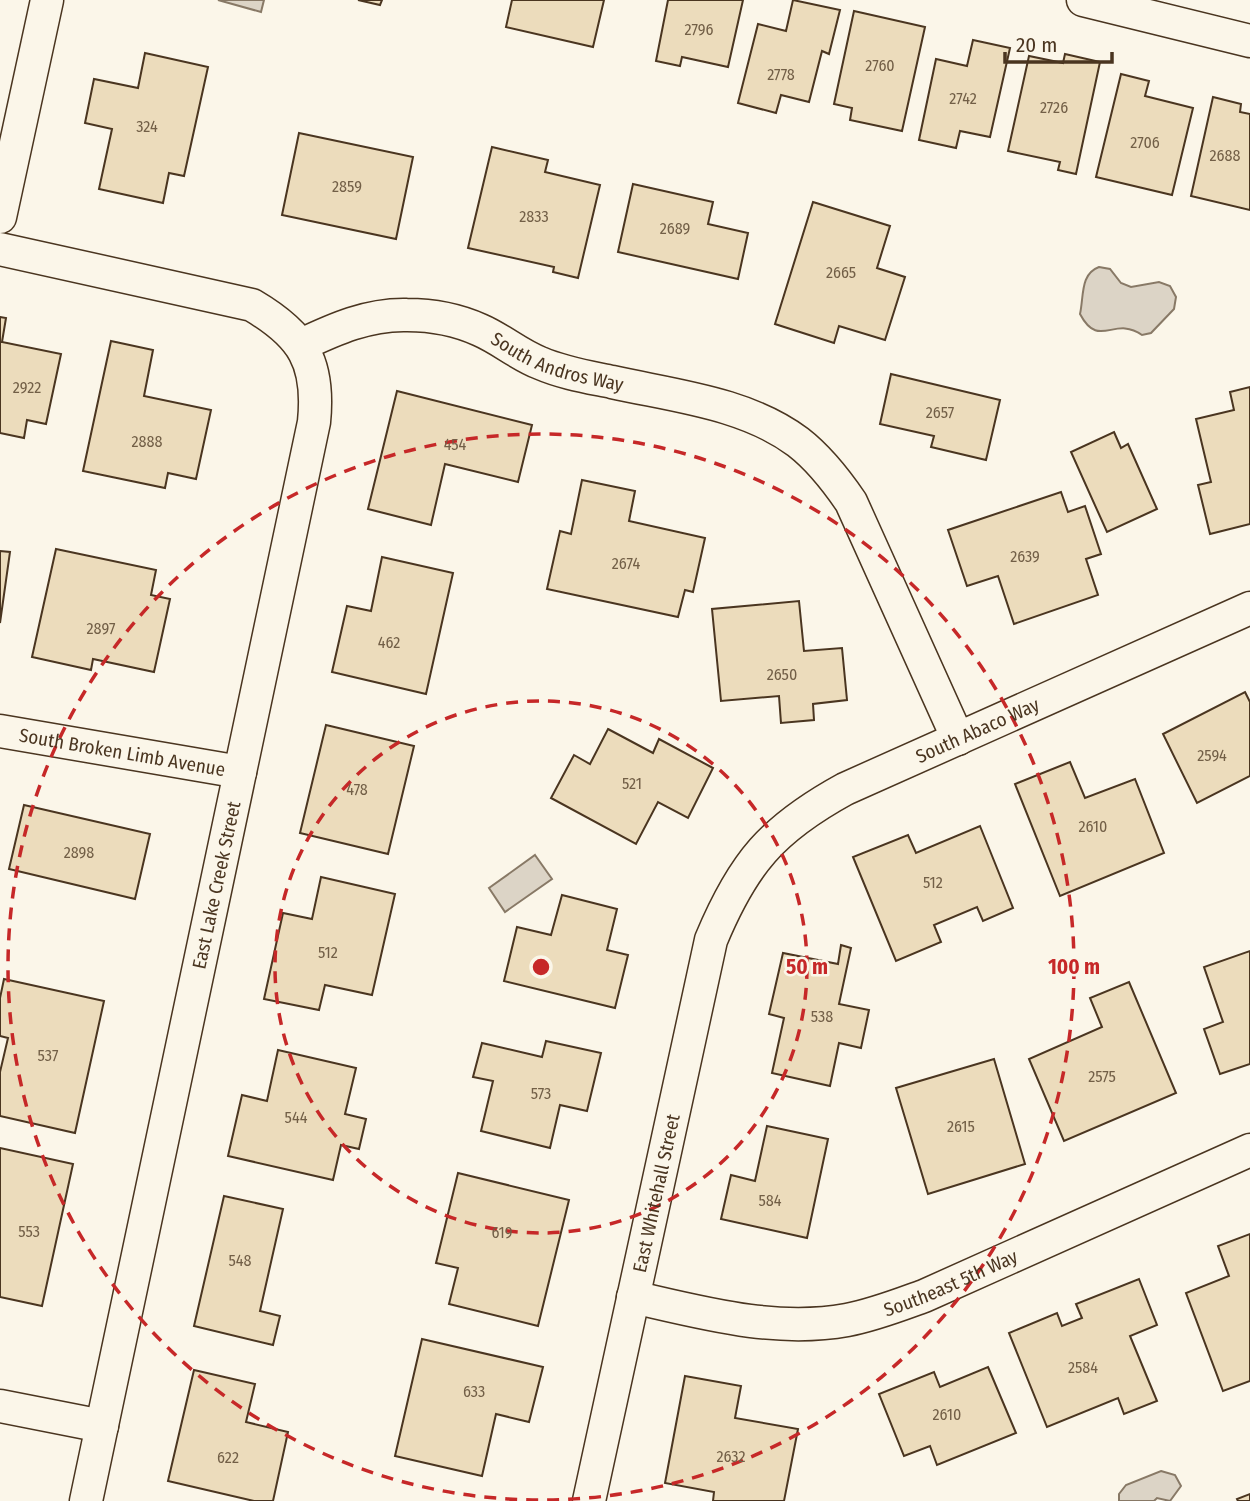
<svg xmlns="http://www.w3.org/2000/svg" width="1250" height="1501" viewBox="0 0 1250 1501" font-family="'Fira Sans Condensed',sans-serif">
	<rect width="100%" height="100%" fill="#fbf6e9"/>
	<!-- water -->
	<g fill="#dcd4c6" stroke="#887966" stroke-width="2">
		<polygon points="218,0 264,0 261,12"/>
		<path d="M1099 267 1110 269 1121 283 1131 287 1159 282 1170 286 1176 297 1174 309 1151 333 1142 335C1114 315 1099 350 1080 314 1084 296 1080 274 1099 267Z"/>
		<polygon points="535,855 552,879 505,912 489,888"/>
		<polygon points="1161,1471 1175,1475 1181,1486 1170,1501 1157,1498 1154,1501 1119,1501 1119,1494 1126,1485"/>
	</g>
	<!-- building -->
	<g fill="#ecdcbc" stroke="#4a3520" stroke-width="2">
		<polygon points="358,0 382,0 380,5"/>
		<polygon points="512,0 604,0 593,47 506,27"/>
		<polygon points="668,0 743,0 728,67 682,57 680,66 656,61"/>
		<polygon points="793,0 840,10 829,54 822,51 809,102 781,95 776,113 738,103 758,24 786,31"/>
		<polygon points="854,11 925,27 902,131 850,120 852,108 834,104"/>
		<polygon points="973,40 1010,48 990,137 960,131 956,148 919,140 936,59 967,66"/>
		<polygon points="145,53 208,67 184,176 169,173 163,203 99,189 112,129 85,123 94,79 138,88"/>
		<polygon points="1065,54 1100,62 1076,174 1058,170 1060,162 1008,151 1029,56 1063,63"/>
		<polygon points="1121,74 1149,81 1145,96 1193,108 1172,195 1096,177"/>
		<polygon points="1213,97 1241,104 1240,112 1250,114 1250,210 1191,196"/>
		<polygon points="299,133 413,157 396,239 282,215"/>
		<polygon points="492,147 548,160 545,172 600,185 578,278 553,272 554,267 468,248"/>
		<polygon points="633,184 713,202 708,224 748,233 738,279 618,252"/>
		<polygon points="813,202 890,226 877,268 905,277 885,340 839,326 834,343 775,324"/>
		<polygon points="0,317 6,318 2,342 61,354 46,424 27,420 24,438 0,433"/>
		<polygon points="111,341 153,350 144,396 211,410 196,479 168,473 165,488 83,471"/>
		<polygon points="891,374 1000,400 986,460 931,447 934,436 880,424"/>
		<polygon points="1250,387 1250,524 1210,534 1198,485 1211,482 1196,419 1234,410 1230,392"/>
		<polygon points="397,391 532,425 518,482 445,464 431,525 368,509"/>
		<polygon points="1114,432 1121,448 1128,444 1157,509 1107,532 1071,452"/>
		<polygon points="582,480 635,491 629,521 705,538 693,592 685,590 678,617 547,589 560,531 571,534"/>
		<polygon points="1061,492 1068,512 1085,506 1101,554 1086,559 1098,595 1014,624 998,576 967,586 948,530"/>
		<polygon points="56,549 156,570 151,595 170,599 154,672 93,659 91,670 32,657"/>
		<polygon points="0,551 10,552 0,623"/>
		<polygon points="382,557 453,573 426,694 332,672 347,606 371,611"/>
		<polygon points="799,601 804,651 842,648 847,700 813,704 814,720 781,723 779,696 721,701 712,609"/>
		<polygon points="1245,692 1250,702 1250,776 1197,803 1163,734"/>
		<polygon points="326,725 414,746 388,854 300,833"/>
		<polygon points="608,729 653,753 659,739 713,768 688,818 658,802 636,844 551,798 574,755 590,764"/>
		<polygon points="1070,762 1085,798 1135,779 1164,853 1060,896 1015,784"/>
		<polygon points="24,805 150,834 135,899 9,869"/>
		<polygon points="980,826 1013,908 983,921 977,907 934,925 941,942 896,961 853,857 908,835 916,853"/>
		<polygon points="321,877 395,894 372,995 325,985 319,1010 264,999 283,913 312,919"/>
		<polygon points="562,895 617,909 607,950 628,955 615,1008 504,981 517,927 551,935"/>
		<polygon points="841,945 851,948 839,1004 869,1010 861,1048 839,1043 830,1086 772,1073 784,1018 769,1014 783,953 838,964"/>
		<polygon points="1250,951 1250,1064 1220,1074 1204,1029 1223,1022 1204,967"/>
		<polygon points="4,979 104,1001 75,1133 0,1116 0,1072 8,1038 0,1036 0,998"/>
		<polygon points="1129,982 1176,1093 1064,1141 1029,1059 1102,1027 1090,998"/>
		<polygon points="546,1041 601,1053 587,1111 560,1105 550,1148 481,1131 493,1081 473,1077 482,1043 542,1057"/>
		<polygon points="278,1050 356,1068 345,1114 366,1119 359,1149 341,1145 333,1180 228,1156 242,1095 267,1101"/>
		<polygon points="994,1059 1025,1164 928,1194 896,1088"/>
		<polygon points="767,1126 828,1139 807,1238 721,1219 731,1175 755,1181"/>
		<polygon points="0,1148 73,1164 42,1306 0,1297"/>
		<polygon points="458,1173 569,1200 538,1326 449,1304 458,1268 436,1263"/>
		<polygon points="224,1196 283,1209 260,1311 280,1316 273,1345 194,1326"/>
		<polygon points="1250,1234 1250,1381 1223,1391 1186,1293 1229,1276 1218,1246"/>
		<polygon points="1139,1279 1157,1325 1130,1336 1157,1401 1124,1414 1118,1398 1047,1427 1009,1333 1057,1313 1062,1326 1082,1318 1076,1304"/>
		<polygon points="422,1339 543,1367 529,1422 496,1414 482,1476 395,1456"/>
		<polygon points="988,1367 1016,1433 937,1465 930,1446 904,1456 879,1394 934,1372 940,1387"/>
		<polygon points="194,1370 255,1384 246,1422 288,1432 273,1501 254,1501 168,1481"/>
		<polygon points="685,1376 741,1386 735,1418 798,1429 784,1501 713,1501 714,1492 665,1483"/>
		<polygon points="1250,1494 1250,1501 1238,1501 1237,1499"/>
	</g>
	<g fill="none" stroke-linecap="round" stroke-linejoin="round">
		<defs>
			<g id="street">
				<polyline points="1083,0 1250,41"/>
				<polyline points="0,217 47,0"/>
				<path d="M0 249 252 305C303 335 320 362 314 422L86 1501"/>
				<path id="s1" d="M301 345C335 329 368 314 407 315 431 315 458 320 480 330 501 339 519 355 540 363 563 373 588 377 612 382 675 396 746 403 798 442 820 459 836 480 851 502L958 739"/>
				<path id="s2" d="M0 731 240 772"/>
				<path id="s3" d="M633 1297C703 1313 775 1333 847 1320 874 1315 899 1305 924 1296L1250 1150"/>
				<polyline points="0,1406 102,1426"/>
				<path id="s4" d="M589 1501 711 940C743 863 772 829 845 789L1250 608"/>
			</g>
		</defs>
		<!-- street casing -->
		<use href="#street" stroke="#4a3520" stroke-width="35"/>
		<!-- street -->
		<use href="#street" stroke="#fbf6e9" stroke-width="32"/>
	</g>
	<!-- distance rings -->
	<g fill="none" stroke="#c62828" stroke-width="3.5" stroke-dasharray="12 9">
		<circle cx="541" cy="967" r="266"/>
		<circle cx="541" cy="967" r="533"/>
	</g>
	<g text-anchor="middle" stroke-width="5" stroke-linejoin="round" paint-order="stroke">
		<!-- number labels -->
		<g font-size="16" fill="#725f47">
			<text x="699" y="35">2796</text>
			<text x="880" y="71">2760</text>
			<text x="781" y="80">2778</text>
			<text x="963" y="104">2742</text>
			<text x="1054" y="113">2726</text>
			<text x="147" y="132">324</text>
			<text x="1145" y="148">2706</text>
			<text x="1225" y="161">2688</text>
			<text x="347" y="192">2859</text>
			<text x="534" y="222">2833</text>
			<text x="675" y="234">2689</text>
			<text x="841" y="278">2665</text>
			<text x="27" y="393">2922</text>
			<text x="940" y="418">2657</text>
			<text x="147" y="447">2888</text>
			<text x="455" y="450">454</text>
			<text x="1025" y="562">2639</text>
			<text x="626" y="569">2674</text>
			<text x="101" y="634">2897</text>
			<text x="389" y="648">462</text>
			<text x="782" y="680">2650</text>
			<text x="1212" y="761">2594</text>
			<text x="632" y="789">521</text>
			<text x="357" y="795">478</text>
			<text x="1093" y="832">2610</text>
			<text x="79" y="858">2898</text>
			<text x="933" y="888">512</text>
			<text x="328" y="958">512</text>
			<text x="822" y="1022">538</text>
			<text x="48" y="1061">537</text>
			<text x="1102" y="1082">2575</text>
			<text x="541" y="1099">573</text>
			<text x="296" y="1123">544</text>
			<text x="961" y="1132">2615</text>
			<text x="770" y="1206">584</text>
			<text x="29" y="1237">553</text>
			<text x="502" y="1238">619</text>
			<text x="240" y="1266">548</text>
			<text x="1083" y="1373">2584</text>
			<text x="474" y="1397">633</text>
			<text x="947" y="1420">2610</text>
			<text x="731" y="1462">2632</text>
			<text x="228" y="1463">622</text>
		</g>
		<!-- street labels -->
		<g font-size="19" fill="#4a3520" stroke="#fbf6e9">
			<text dy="7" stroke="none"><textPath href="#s1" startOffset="271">South Andros Way</textPath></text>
			<text dy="7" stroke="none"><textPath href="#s4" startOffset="926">South Abaco Way</textPath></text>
			<text dy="7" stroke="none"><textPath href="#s2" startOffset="124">South Broken Limb Avenue</textPath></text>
			<text transform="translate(216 885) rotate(-78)" y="7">East Lake Creek Street</text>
			<text dy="7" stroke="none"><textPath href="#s4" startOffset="315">East Whitehall Street</textPath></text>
			<text dy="7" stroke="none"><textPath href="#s3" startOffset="327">Southeast 5th Way</textPath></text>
		</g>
	</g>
	<circle cx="541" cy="967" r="10" fill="#c62828" stroke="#fbf6e9" stroke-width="3.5"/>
	<g font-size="21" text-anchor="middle" font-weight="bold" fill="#c62828" stroke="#fbf6e9" stroke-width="5" stroke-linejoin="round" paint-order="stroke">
		<text x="807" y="974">50 m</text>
		<text x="1074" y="974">100 m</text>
	</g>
	<!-- scale -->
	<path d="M1005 52v10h107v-10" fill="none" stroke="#4a3520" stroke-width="3.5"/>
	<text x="1016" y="52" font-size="21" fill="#4a3520" stroke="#fbf6e9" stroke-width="5" paint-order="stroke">20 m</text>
</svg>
